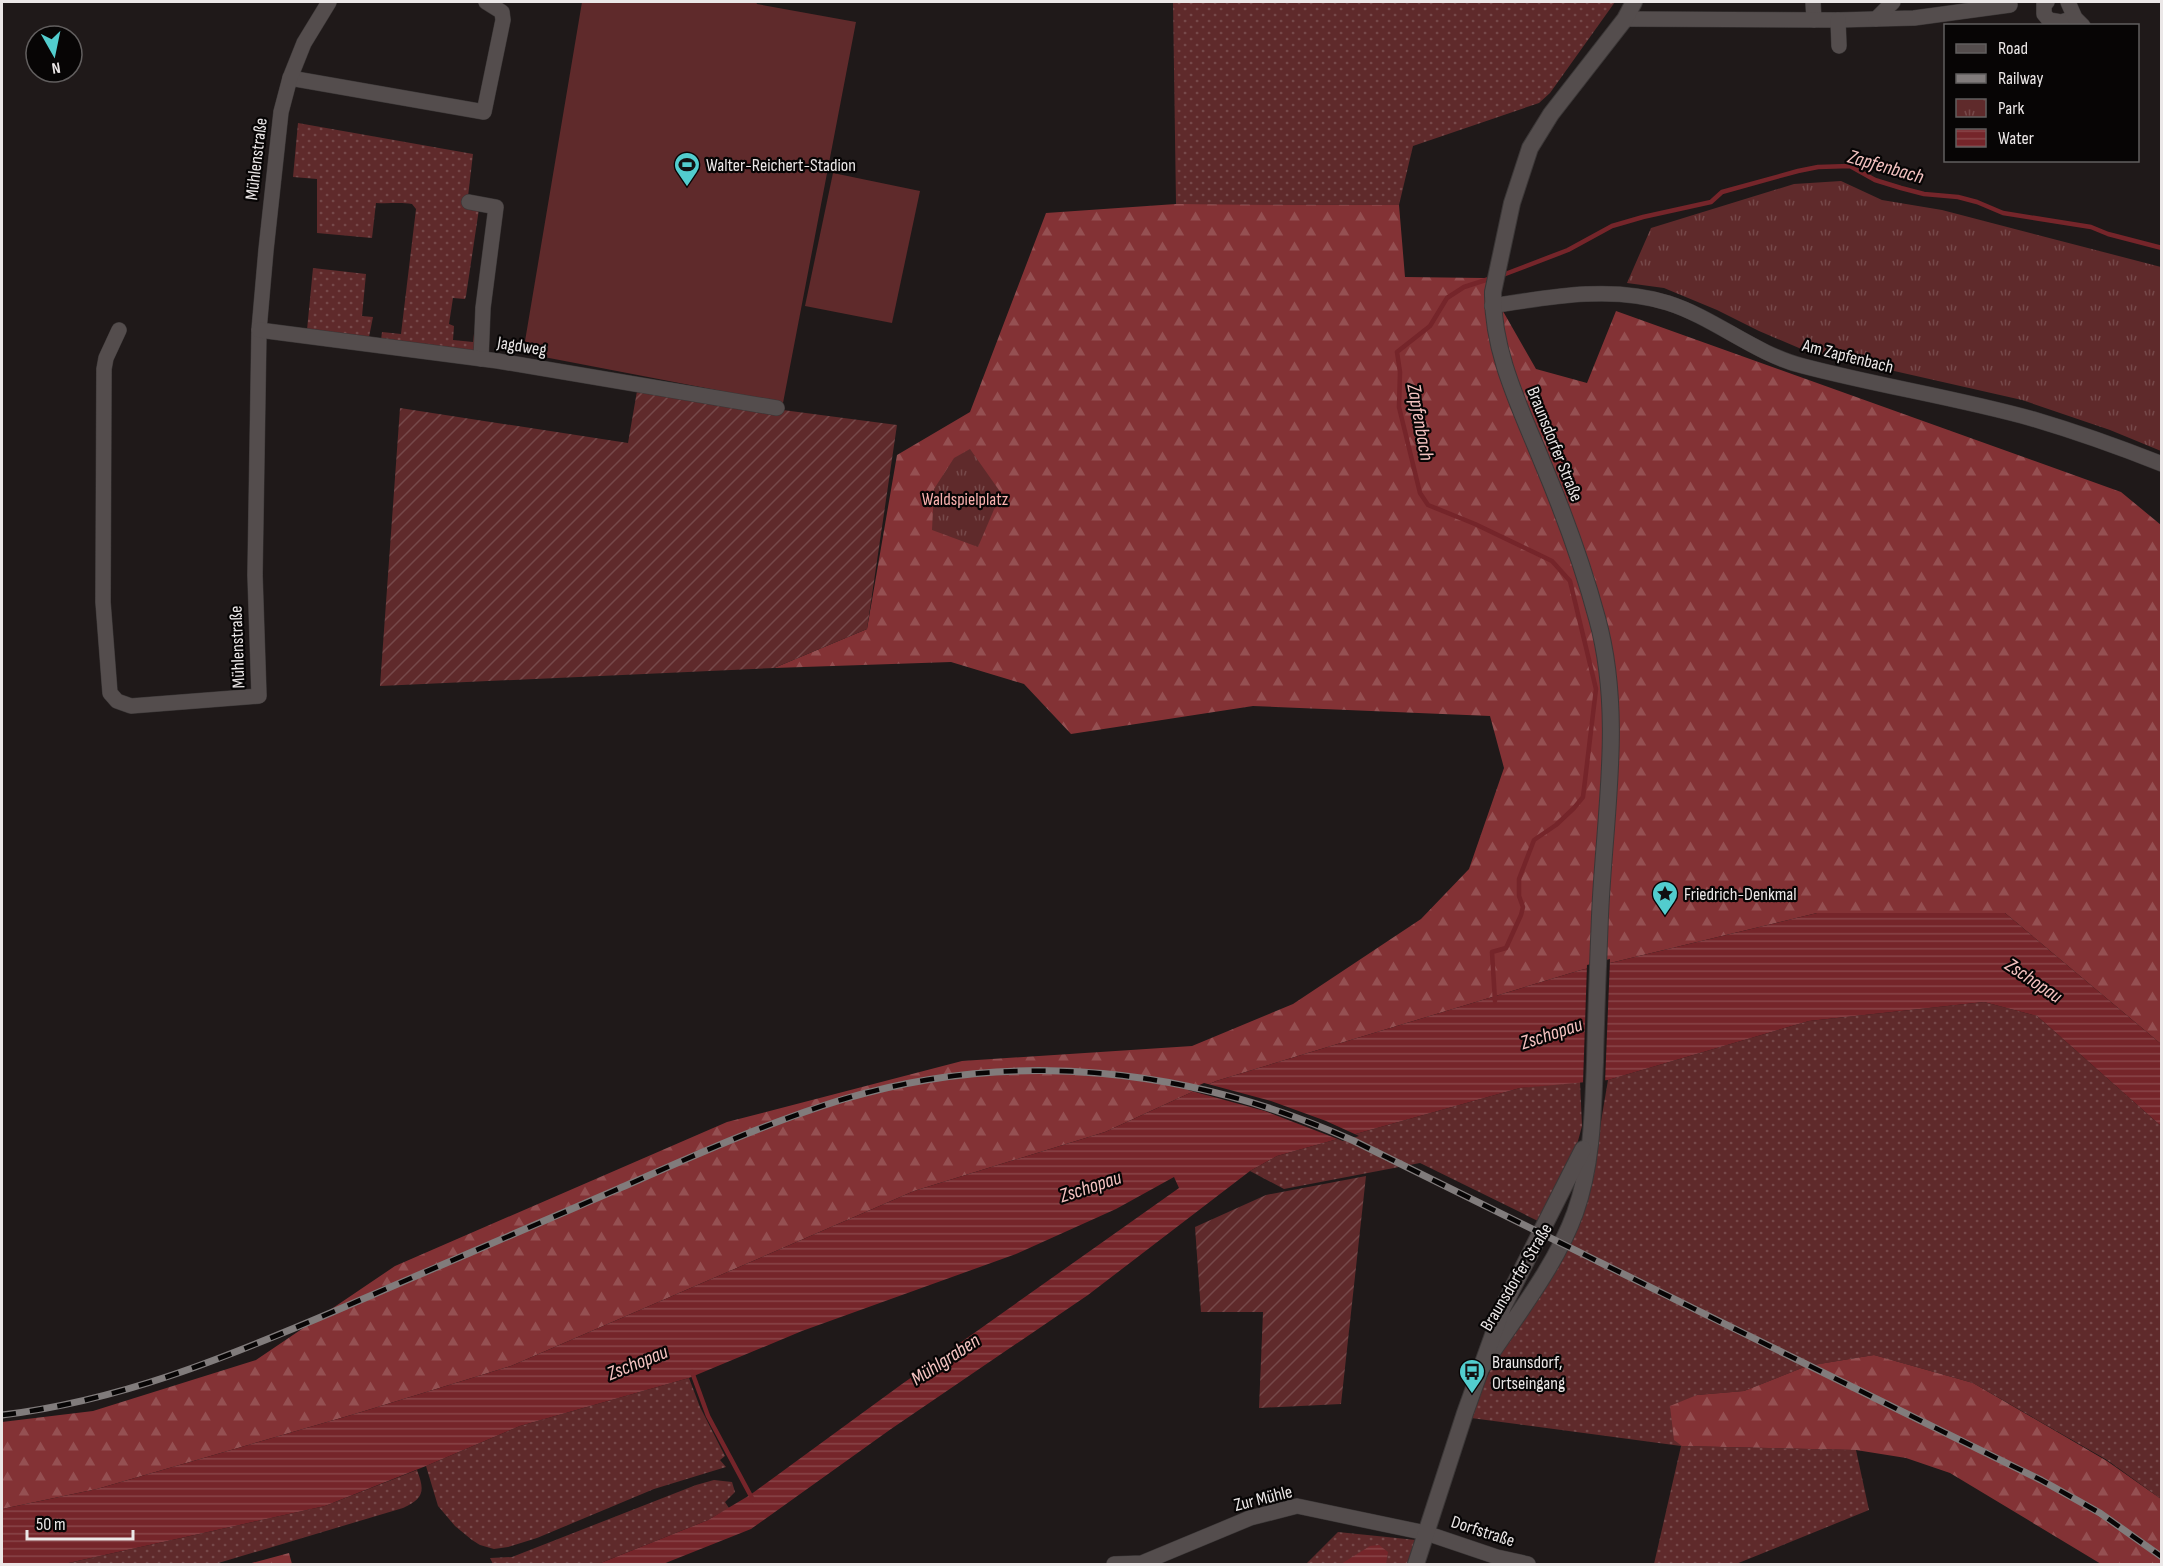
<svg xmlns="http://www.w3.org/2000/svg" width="2163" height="1566" viewBox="0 0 2163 1566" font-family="'Sofia Sans Condensed',sans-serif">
	<defs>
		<pattern id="grass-dots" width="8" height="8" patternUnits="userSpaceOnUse" patternTransform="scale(1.5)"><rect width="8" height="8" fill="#5f2a2b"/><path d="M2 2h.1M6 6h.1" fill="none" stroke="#76494a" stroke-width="1.8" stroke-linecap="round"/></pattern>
		<pattern id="forest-firs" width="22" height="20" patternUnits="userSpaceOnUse" patternTransform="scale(1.5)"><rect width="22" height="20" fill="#833235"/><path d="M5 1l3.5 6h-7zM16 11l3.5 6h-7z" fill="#955052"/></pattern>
		<pattern id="park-tufts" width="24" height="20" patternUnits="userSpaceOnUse" patternTransform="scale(1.5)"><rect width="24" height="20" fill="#5f2a2b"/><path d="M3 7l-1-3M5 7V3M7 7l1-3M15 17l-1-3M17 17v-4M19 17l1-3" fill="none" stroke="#76494a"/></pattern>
		<pattern id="garden-furrows" width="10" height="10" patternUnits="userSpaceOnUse" patternTransform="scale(1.5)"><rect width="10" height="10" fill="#5f2a2b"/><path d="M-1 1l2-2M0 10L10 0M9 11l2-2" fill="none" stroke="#76494a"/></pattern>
		<pattern id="water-rules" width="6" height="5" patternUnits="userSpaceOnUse" patternTransform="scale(1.5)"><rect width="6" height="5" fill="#75252a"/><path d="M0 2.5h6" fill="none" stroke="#894549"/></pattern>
	</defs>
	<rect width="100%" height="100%" fill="#1f1919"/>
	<!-- grass -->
	<g fill="url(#grass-dots)">
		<polygon points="1173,2 1615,2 1550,93 1539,103 1413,146 1399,205 1176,204"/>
		<path d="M298 123 473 154 467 205 479 209 466 296 465 299 453 298 449 324 454 326 453 340 473 342 477 308 475 353 381 340 382 332 401 334 416 209 412 204C400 202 389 204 376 203L372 238 317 233V179L293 177Z"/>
		<polygon points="313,268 366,274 362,316 373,317 369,337 307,330"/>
		<polygon points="1984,1002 2037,1016 2161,1126 2161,1499 2107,1460 1973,1383 1874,1355 1807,1366 1744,1391 1697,1395 1682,1446 1856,1450 1869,1510 1736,1564 1654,1564 1681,1446 1471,1418 1480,1392 1497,1356 1593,1169 1608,1080 1809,1021"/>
		<polygon points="1580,1081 1582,1126 1575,1152 1540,1222 1420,1163 1284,1189 1250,1171 1277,1156 1520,1088"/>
		<polygon points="689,1378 700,1407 725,1456 720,1460 726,1467 654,1489 537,1538 508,1547 494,1549 480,1545 472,1540 455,1526 438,1506 426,1466 520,1426"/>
		<path d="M417 1470C425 1491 424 1498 403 1508L215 1564H64L325 1506Z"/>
		<polygon points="714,1480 732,1482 735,1492 725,1502 729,1508 708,1520 598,1564 493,1564 490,1558 512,1557 696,1485"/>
		<polygon points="1338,1532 1416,1540 1409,1564 1306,1564"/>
	</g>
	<!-- forest -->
	<g fill="url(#forest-firs)">
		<polygon points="1176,204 1399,205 1405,277 1484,278 1536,369 1587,383 1616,311 2121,492 2161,525 2161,1044 2005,913 1817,913 1581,970 1216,1081 1105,1132 914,1191 511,1366 358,1413 97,1489 2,1509 2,1422 93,1411 256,1360 395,1266 727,1122 962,1061 1192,1046 1293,1004 1421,919 1469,869 1504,768 1490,716 1253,706 1071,734 1024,684 951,662 774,668 867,629 897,455 970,412 1046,213"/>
		<polygon points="1874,1355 1973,1383 2107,1461 2161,1499 2161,1564 2101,1564 1950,1473 1906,1458 1856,1450 1682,1446 1674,1440 1670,1406 1697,1395 1744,1391 1807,1366"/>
		<polygon points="289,1553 292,1564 248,1564"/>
	</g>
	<!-- park -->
	<g fill="url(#park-tufts)">
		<polygon points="1841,181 1882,200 1942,210 2161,267 2161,451 2110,430 2022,400 1806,351 1759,331 1717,310 1664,288 1627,283 1651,228 1794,184"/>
		<polygon points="970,449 1001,493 978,547 932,530 934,489 954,458"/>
	</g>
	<!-- garden -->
	<g fill="url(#garden-furrows)">
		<polygon points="637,391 897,425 867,629 774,668 380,686 400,408 628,443"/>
		<polygon points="1366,1176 1341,1404 1259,1408 1263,1312 1201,1312 1195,1227 1266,1195"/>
	</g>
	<!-- pitch -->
	<g fill="#5f2a2b">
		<polygon points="582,2 756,2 757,4 856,22 783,403 523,353"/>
		<polygon points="833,173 920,191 892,323 805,306"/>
	</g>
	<!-- water -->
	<g fill="url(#water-rules)">
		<polygon points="1817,913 2005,913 2161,1044 2161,1126 2037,1016 1984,1002 1809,1021 1608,1080 1520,1088 1277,1156 1250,1171 1088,1295 891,1429 751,1529 663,1564 598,1564 708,1520 750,1495 902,1384 1179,1188 1174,1177 1116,1209 1016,1254 802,1331 689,1378 520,1426 426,1466 325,1506 64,1564 2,1564 2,1509 97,1489 358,1413 511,1366 914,1191 1105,1132 1216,1081 1581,970"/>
		<polygon points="1379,1545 1388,1552 1386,1564 1341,1564 1370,1546"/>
	</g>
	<!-- pier -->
	<g fill="#1f1919">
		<polygon points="1610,959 1605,1083 1583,1084 1587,965"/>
		<polygon points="1204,1083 1271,1101 1326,1121 1359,1136 1343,1141 1265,1111 1188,1090"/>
	</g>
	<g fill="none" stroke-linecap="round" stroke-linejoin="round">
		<!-- stream -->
		<g stroke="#75252a" stroke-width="4.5">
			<polyline points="1500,276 1568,250 1612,226 1643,217 1711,202 1722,192 1798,171 1818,167 1850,166 1875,180 1901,188 1924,194 1958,197 1977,202 2003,213 2091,227 2108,234 2162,248"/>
			<polyline points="1492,278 1464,287 1447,298 1430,326 1397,352 1400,372 1399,407 1420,493 1428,505 1475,524 1552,561 1570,581 1596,689 1583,797 1574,808 1556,825 1534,840 1519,879 1519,896 1523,907 1521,915 1506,948 1492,952 1495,1001"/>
			<polyline points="692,1372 708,1416 753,1500"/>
		</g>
		<defs>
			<g id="minor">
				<polyline points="1813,2 1814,20"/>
				<polyline points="2047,2 2044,3 2044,14 2049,20 2061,22 2075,18"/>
				<polyline points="2068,2 2075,18 2083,26"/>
				<polyline points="1625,19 1838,20 1914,18 2010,5"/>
				<polyline points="1876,19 1893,2"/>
				<polyline points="1838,20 1839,46"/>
				<polyline points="290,78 484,112 503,20 502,12 486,2"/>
				<polyline points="469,202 496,207 483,308 481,359"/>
				<path d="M1492 306C1549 297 1612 285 1668 303 1715 318 1755 354 1803 366 1879 386 1958 398 2033 419 2077 432 2119 447 2162 464"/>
				<polyline points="119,330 106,358 104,369 103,602 110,693 117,701 131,706 259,696 255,575 259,330 266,250 281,112 290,78 304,43 329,2"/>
				<polyline points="259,330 498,361 777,408"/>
				<polyline points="1114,1564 1142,1563 1250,1518 1297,1506 1426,1533 1497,1557 1528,1564"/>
			</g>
			<g id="tertiary">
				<path d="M1482 1367C1513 1320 1556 1266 1575 1213 1592 1166 1593 1112 1595 1062 1596 1013 1598 965 1600 916 1604 817 1624 715 1597 618 1583 566 1564 514 1543 464 1521 409 1492 353 1493 292L1512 203 1530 148 1551 114 1625 19 1634 2"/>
				<polyline points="1416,1564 1465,1413 1503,1307 1583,1149"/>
			</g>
		</defs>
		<!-- minor casing -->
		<use href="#minor" stroke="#3b3737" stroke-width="16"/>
		<!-- tertiary casing -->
		<use href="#tertiary" stroke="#3b3737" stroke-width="18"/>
		<!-- minor -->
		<use href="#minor" stroke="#544d4d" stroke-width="15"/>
		<!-- tertiary -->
		<use href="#tertiary" stroke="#544d4d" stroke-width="16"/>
		<defs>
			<path id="rail" d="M2 1415C120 1401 227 1357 335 1311 429 1270 524 1230 618 1189 693 1156 766 1123 844 1099 1016 1048 1192 1068 1354 1141L2041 1480 2100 1513 2162 1557"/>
		</defs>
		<!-- rail casing -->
		<use href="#rail" stroke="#817c7c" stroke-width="7"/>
		<!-- rail -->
		<use href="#rail" stroke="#070505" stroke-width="4.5" stroke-dasharray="14" stroke-linecap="butt"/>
	</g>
	<!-- icons -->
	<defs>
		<symbol id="stadium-pin" viewBox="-11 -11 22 30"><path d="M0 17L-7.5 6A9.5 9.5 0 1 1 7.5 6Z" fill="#52cdce" stroke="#070505"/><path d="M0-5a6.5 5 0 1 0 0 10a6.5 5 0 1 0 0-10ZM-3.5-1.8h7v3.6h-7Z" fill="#111"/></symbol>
		<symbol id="sight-pin" viewBox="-11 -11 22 30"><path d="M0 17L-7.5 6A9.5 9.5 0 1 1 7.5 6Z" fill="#52cdce" stroke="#070505"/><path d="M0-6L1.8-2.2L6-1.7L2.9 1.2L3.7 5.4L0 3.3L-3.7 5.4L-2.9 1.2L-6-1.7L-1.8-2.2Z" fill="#111"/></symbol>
		<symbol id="bus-pin" viewBox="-11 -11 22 30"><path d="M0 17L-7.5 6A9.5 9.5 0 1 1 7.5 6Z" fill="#52cdce" stroke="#070505"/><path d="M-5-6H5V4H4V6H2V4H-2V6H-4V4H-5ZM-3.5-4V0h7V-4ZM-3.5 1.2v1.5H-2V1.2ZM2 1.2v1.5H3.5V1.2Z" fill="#111"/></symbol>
	</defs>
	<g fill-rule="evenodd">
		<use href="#stadium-pin" x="672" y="150" width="30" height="40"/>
		<use href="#sight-pin" x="1650" y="879" width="30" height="40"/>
		<use href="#bus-pin" x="1457" y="1357" width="30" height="40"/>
	</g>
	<g text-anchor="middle" stroke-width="4.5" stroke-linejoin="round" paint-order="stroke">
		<!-- street labels -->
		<g font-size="18" fill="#ebe7e7" stroke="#070505">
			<text transform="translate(256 159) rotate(-83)" y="6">Mühlenstraße</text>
			<text transform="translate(522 346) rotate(9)" y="6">Jagdweg</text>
			<text transform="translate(1848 356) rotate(14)" y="6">Am Zapfenbach</text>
			<text transform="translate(1555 444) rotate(68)" y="6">Braunsdorfer Straße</text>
			<text transform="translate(237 647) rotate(-92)" y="6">Mühlenstraße</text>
			<text transform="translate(1516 1277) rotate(-59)" y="6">Braunsdorfer Straße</text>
			<text transform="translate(1263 1498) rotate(-14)" y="6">Zur Mühle</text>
			<text transform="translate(1483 1531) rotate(18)" y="6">Dorfstraße</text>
		</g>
		<!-- poi labels -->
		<g font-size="18" fill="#ebe7e7" stroke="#070505" text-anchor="start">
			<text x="706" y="171">Walter-Reichert-Stadion</text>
			<text x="1684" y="900">Friedrich-Denkmal</text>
			<text x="1492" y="1368">Braunsdorf,<tspan x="1492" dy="21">Ortseingang</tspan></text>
		</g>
		<!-- park labels -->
		<g font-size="18" fill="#f9b1af" stroke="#070505">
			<text x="965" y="505">Waldspielplatz</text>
		</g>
		<!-- water labels -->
		<g font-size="20" font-style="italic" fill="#f5c3c1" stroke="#070505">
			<text transform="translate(1886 166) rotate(16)" y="7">Zapfenbach</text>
			<text transform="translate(1421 422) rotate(80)" y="7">Zapfenbach</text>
			<text transform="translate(2034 980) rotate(34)" y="7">Zschopau</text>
			<text transform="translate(1551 1033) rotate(-18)" y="7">Zschopau</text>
			<text transform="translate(1090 1186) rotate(-18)" y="7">Zschopau</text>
			<text transform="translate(945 1359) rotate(-33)" y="7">Mühlgraben</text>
			<text transform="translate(637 1362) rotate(-22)" y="7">Zschopau</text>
		</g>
	</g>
	<!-- border -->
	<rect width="2163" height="1566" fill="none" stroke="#ebe7e7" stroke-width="6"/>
	<!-- legend -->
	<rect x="1944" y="24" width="195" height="138" fill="#070505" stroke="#625f5f" stroke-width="1.5"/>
	<rect x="1956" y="44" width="30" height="9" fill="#544d4d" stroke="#625f5f" stroke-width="1.5"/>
	<text x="1998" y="54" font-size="18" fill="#ebe7e7">Road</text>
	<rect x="1956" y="74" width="30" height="9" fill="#817c7c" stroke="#625f5f" stroke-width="1.5"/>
	<text x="1998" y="84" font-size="18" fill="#ebe7e7">Railway</text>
	<rect x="1956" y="99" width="30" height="18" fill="url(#park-tufts)" stroke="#625f5f" stroke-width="1.5"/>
	<text x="1998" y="114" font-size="18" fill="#ebe7e7">Park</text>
	<rect x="1956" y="129" width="30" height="18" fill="url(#water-rules)" stroke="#625f5f" stroke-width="1.5"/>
	<text x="1998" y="144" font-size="18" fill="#ebe7e7">Water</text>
	<!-- north arrow -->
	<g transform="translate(54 54) rotate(171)"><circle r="28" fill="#070505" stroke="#625f5f" stroke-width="1.5"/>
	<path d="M0-4.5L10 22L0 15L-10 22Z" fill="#52cdce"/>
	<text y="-9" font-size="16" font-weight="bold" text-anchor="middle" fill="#ebe7e7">N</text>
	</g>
	<!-- scale -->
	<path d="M27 1530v9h106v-9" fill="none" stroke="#ebe7e7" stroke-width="3"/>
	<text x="36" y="1530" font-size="18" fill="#ebe7e7" stroke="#070505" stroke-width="4.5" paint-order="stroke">50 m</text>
</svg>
